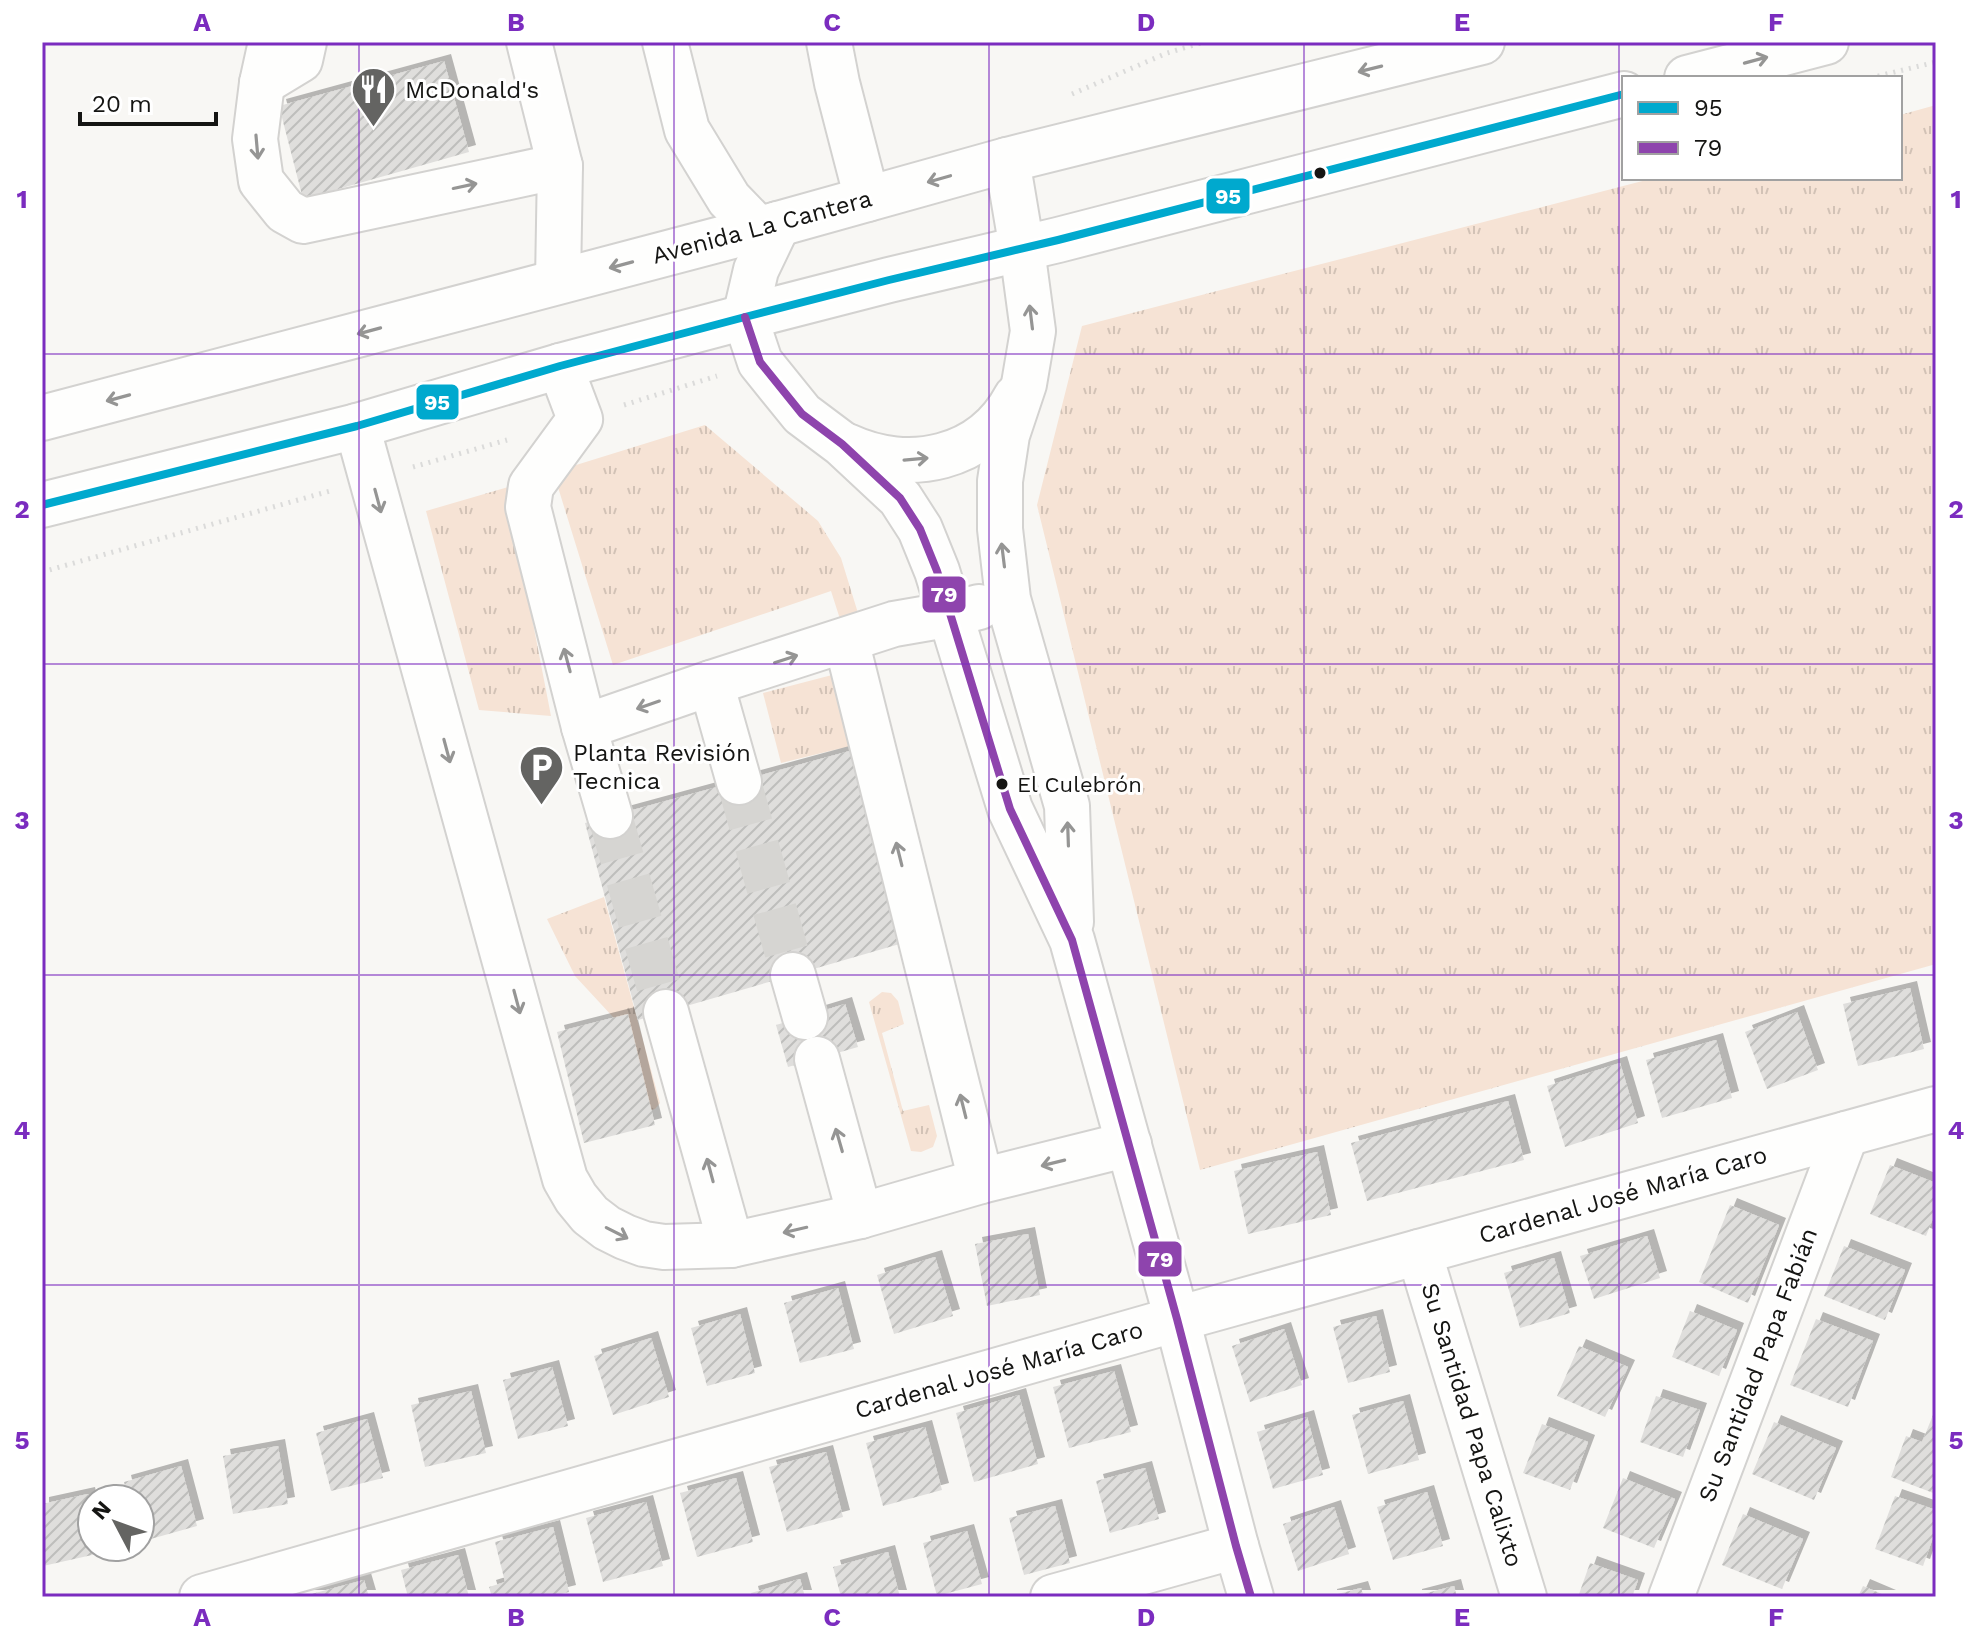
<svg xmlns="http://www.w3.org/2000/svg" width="1978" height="1639" viewBox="0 0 1978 1639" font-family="'Work Sans',sans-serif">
	<defs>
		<pattern id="grass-tufts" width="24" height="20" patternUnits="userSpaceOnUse" patternTransform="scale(2)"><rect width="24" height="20" fill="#f6e3d5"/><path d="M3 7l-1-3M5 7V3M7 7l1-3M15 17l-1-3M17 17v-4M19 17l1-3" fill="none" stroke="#d2c2b6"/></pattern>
		<pattern id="building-hatch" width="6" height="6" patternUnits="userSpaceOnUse" patternTransform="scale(2)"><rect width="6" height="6" fill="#dfdedc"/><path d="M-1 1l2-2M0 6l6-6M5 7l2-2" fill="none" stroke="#bebebc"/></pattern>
		<filter id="shadow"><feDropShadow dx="7" dy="-7" stdDeviation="0" flood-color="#0004"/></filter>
	</defs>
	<rect width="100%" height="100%" fill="#f8f7f4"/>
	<!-- grass -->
	<g fill="url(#grass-tufts)">
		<polygon points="1936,105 1936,964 1200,1170 1037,505 1082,326 1654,178 1900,178 1900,115"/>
		<polygon points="705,425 818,521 841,558 862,626 840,619 831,591 613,665 557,484 560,470"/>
		<polygon points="522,483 513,520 551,716 479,710 426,511"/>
		<polygon points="832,675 850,746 781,763 763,693"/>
		<polygon points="604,897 660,1103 655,1109 647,1111 625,1030 575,976 547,919"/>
		<polygon points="882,992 891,993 898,1001 904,1024 882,1033 903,1111 929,1105 937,1136 933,1147 921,1152 911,1151 869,1002"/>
	</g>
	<!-- building -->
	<g fill="url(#building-hatch)" filter="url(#shadow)">
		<polygon points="444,61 469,152 303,199 279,106"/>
		<polygon points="857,749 910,941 638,1020 585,823"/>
		<polygon points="1910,988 1924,1049 1858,1066 1843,1004"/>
		<polygon points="845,1004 858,1047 788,1067 776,1025"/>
		<polygon points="1797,1012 1818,1070 1767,1089 1745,1032"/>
		<polygon points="628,1014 655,1125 584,1143 557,1032"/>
		<polygon points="1716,1040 1732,1098 1662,1118 1646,1060"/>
		<polygon points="1620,1063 1638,1123 1565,1147 1547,1086"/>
		<polygon points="1508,1101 1524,1160 1367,1201 1351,1143"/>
		<polygon points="1317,1152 1331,1215 1248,1234 1234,1171"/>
		<polygon points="1890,1165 1936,1183 1936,1211 1926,1236 1870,1214"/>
		<polygon points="1730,1205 1779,1225 1748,1303 1699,1282"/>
		<polygon points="1028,1234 1040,1295 987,1306 975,1244"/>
		<polygon points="1647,1236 1660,1278 1594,1299 1580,1256"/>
		<polygon points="1844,1246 1905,1270 1885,1320 1824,1296"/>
		<polygon points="935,1257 953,1316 894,1334 877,1275"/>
		<polygon points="1554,1258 1570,1313 1520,1328 1504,1273"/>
		<polygon points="838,1288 854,1349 800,1363 784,1303"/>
		<polygon points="1690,1311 1737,1330 1719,1376 1672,1357"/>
		<polygon points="740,1314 755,1373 707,1386 691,1328"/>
		<polygon points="1376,1316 1390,1372 1348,1383 1333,1327"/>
		<polygon points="1816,1319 1873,1341 1848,1407 1790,1385"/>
		<polygon points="1284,1329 1302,1385 1250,1402 1232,1346"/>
		<polygon points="651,1338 669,1397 613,1415 594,1356"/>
		<polygon points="1579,1346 1628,1367 1605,1417 1557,1396"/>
		<polygon points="552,1367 568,1426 518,1439 503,1380"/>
		<polygon points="1114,1371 1131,1432 1069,1448 1053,1387"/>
		<polygon points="471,1391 486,1453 425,1467 411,1405"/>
		<polygon points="1019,1395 1038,1464 974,1482 956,1413"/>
		<polygon points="1656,1396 1700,1410 1683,1457 1640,1442"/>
		<polygon points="1403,1401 1419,1460 1368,1474 1352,1415"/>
		<polygon points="1933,1415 1936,1416 1936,1494 1891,1477 1906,1436 1922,1442"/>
		<polygon points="1307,1417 1323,1475 1273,1489 1257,1432"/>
		<polygon points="367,1419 383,1478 331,1491 316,1433"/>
		<polygon points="1774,1422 1836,1448 1814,1500 1752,1474"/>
		<polygon points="1542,1424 1588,1442 1570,1490 1523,1473"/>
		<polygon points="925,1427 942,1490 883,1506 866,1443"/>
		<polygon points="278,1446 288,1504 233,1514 223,1456"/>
		<polygon points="826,1452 843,1517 787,1532 769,1467"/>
		<polygon points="181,1466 197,1526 140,1542 140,1499 128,1499 124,1482"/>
		<polygon points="1145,1468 1159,1519 1110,1533 1096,1481"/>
		<polygon points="736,1478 753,1542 697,1557 680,1493"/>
		<polygon points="1623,1478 1675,1499 1654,1548 1603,1528"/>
		<polygon points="1427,1492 1443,1546 1393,1560 1377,1507"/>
		<polygon points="88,1494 92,1512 92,1547 100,1547 101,1553 43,1566 42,1504"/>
		<polygon points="1895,1496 1936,1510 1936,1529 1923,1566 1875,1549"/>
		<polygon points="646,1502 663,1566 603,1582 586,1518"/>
		<polygon points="1055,1506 1070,1563 1024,1575 1009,1518"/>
		<polygon points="1334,1507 1349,1554 1298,1571 1283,1524"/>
		<polygon points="1743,1514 1803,1539 1782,1589 1722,1565"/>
		<polygon points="553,1527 569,1592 549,1597 492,1597 489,1587 505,1582 495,1542"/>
		<polygon points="967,1531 982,1584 937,1596 923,1543"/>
		<polygon points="888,1552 900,1597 841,1597 833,1567"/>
		<polygon points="458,1555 469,1597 408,1597 401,1570"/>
		<polygon points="1590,1563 1638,1580 1632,1597 1578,1597"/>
		<polygon points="800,1579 805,1597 752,1597 751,1593"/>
		<polygon points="364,1580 369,1597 304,1597 304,1596"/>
		<polygon points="1454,1586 1457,1597 1415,1597 1415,1596"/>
		<polygon points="1863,1586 1889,1597 1858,1597"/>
		<polygon points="1361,1588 1364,1597 1330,1597 1330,1596"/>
	</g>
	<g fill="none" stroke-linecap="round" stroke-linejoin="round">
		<!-- minor-tunnel -->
		<g stroke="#d6d5d2" stroke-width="44" stroke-dasharray="44 22" stroke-linecap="butt">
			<polyline points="739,782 793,975"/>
			<polyline points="610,816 666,1012"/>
		</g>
		<defs>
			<g id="minor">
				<polyline points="271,42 262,83 255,139 261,181 285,211 303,221 560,166"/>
				<polyline points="529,42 560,166 558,281"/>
				<polyline points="665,42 687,130 729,199 758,229"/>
				<polyline points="829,42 837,83 867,199"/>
				<polyline points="262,83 300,60 304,42"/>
				<polyline points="1022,249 1033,331 1024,384 1007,435 1000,481 1000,529 1008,599 1067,806 1071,922"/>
				<polyline points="745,317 760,362 802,414 842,444 900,498 920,529 937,571 1010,809 1072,940 1177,1319 1236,1546 1251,1597"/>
				<polyline points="560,366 580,419 531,486 528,507 584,727 610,816"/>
				<polyline points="357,426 565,1179 576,1198 590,1215 607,1228 625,1237 644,1244 664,1247 731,1245 860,1216 981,1181 1129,1144"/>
				<path d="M847 446C909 475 983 459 1016 397"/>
				<polyline points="846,640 981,1181"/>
				<polyline points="711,683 739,782"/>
				<polyline points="584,727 711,683 894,624 952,614 979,607"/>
				<polyline points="793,975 805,1017"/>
				<polyline points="666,1012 731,1245"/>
				<polyline points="817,1059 860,1216"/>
				<polyline points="1419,1252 1524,1597"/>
				<polyline points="202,1597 1177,1319 1936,1109"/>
				<polyline points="1053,1597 1236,1546"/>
				<polyline points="1671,1597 1846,1134"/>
			</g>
			<g id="highway">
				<polyline points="1687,78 1826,42"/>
				<polyline points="1007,160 1022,249"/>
				<polyline points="745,317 756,270 778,224"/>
				<polyline points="42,418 778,224 1007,160 1482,42"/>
				<polyline points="42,505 357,426 560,366 745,317 889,280 1058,240 1624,94"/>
			</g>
		</defs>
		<!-- minor casing -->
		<use href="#minor" stroke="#d3d2d0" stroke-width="48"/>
		<!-- highway casing -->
		<use href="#highway" stroke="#d3d2d0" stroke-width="48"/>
		<!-- path -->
		<g stroke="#dbdbda" stroke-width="5" stroke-dasharray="2 6" stroke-linecap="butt">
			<polyline points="1870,78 1936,62"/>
			<polyline points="1072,94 1167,53 1204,42"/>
			<polyline points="624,405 717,376"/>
			<polyline points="413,467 507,440"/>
			<polyline points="42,572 330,491"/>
		</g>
		<!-- minor -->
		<use href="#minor" stroke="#fefefd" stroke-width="44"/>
		<!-- highway -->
		<use href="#highway" stroke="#fefefd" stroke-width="44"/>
		<defs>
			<polyline id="bus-1" points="42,505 357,426 560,366 745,317 889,280 1058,240 1624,94"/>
			<polyline id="bus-2" points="745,317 760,362 802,414 842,444 900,498 920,529 937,571 1010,809 1072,940 1177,1319 1236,1546 1251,1597"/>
		</defs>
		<!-- bus-1 casing -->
		<use href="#bus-1" stroke="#fff" stroke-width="14"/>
		<!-- bus-2 casing -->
		<use href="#bus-2" stroke="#fff" stroke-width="14"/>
		<!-- bus-1 -->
		<use href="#bus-1" stroke="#00a9ce" stroke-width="8"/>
		<!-- bus-2 -->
		<use href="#bus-2" stroke="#8e44ad" stroke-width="8"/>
	</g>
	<!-- one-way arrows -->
	<defs><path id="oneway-shaft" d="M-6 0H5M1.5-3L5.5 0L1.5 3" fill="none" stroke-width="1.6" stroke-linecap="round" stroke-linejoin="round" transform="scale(2)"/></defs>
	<g stroke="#959594">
		<use href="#oneway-shaft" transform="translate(1756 60) rotate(-15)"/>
		<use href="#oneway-shaft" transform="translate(1370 69) rotate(166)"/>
		<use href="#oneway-shaft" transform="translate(257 147) rotate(85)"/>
		<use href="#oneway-shaft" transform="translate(939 179) rotate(164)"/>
		<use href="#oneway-shaft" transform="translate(465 186) rotate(-12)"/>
		<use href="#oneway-shaft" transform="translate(621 265) rotate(165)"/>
		<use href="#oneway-shaft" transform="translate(1031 317) rotate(-97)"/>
		<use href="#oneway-shaft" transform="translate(369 331) rotate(165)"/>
		<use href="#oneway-shaft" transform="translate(118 398) rotate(165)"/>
		<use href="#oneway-shaft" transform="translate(916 459) rotate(-5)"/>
		<use href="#oneway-shaft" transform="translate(378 501) rotate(75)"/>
		<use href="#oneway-shaft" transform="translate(1003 555) rotate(-97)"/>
		<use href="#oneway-shaft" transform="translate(786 659) rotate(-18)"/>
		<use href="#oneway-shaft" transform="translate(567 660) rotate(-105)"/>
		<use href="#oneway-shaft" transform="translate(648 705) rotate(161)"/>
		<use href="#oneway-shaft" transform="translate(447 751) rotate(75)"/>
		<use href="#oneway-shaft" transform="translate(1068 834) rotate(-92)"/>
		<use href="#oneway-shaft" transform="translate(899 854) rotate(-104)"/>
		<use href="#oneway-shaft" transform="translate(517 1002) rotate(75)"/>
		<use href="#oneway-shaft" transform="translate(963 1106) rotate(-104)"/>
		<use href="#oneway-shaft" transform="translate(839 1140) rotate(-106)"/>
		<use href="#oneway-shaft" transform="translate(1053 1163) rotate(166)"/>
		<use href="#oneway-shaft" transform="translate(710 1170) rotate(-105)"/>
		<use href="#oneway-shaft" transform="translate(795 1230) rotate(167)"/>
		<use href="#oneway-shaft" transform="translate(617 1233) rotate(27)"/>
	</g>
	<!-- grid -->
	<path fill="none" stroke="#7b2cbf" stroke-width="2" stroke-opacity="0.55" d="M359 42V1597M674 42V1597M989 42V1597M1304 42V1597M1619 42V1597M42 354H1936M42 664H1936M42 975H1936M42 1285H1936"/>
	<!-- icons -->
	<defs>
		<symbol id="restaurant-pin" viewBox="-11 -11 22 30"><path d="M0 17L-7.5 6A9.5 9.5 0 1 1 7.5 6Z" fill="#646462" stroke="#fff"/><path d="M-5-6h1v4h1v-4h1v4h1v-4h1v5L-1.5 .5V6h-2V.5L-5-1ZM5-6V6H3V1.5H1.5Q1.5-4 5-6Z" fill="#fff"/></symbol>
		<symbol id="parking-pin" viewBox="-11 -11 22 30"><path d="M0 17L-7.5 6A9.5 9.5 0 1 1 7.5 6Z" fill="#646462" stroke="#fff"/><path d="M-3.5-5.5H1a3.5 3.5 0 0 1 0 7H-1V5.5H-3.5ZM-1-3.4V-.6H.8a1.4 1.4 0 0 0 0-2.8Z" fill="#fff"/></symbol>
	</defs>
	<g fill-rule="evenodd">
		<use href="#restaurant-pin" x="348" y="64" width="51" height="69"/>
		<use href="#parking-pin" x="516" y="742" width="51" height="69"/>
	</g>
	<!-- markers -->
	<g fill="#151513" stroke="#fff" stroke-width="3">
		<circle cx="1320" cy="173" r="7"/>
		<circle cx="1002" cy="784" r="7"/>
	</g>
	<g text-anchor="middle" stroke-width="6" stroke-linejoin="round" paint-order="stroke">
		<!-- bus labels -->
		<g font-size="22" fill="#151513" stroke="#fff" text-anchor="start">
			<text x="1017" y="792">El Culebrón</text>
		</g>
		<!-- poi labels -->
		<g font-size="24" fill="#151513" stroke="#fff" text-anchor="start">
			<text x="405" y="98">McDonald's</text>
			<text x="573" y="761">Planta Revisión<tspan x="573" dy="28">Tecnica</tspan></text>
		</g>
		<!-- street labels -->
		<g font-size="24" fill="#151513" stroke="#fff">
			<text transform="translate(762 227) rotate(-15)" y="8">Avenida La Cantera</text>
			<text transform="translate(1623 1195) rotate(-16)" y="8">Cardenal José María Caro</text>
			<text transform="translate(1758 1365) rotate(-69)" y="8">Su Santidad Papa Fabián</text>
			<text transform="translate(999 1370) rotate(-16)" y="8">Cardenal José María Caro</text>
			<text transform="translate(1472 1425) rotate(73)" y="8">Su Santidad Papa Calixto</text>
		</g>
	</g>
	<g stroke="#fff" stroke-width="3">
		<rect x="1205" y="177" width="46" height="38" rx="8" fill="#00a9ce"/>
		<rect x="415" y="383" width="45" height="38" rx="8" fill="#00a9ce"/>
		<rect x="921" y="575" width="46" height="39" rx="8" fill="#8e44ad"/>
		<rect x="1137" y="1240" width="46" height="38" rx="8" fill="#8e44ad"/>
	</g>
	<g font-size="22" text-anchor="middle" font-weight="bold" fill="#fff">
		<text x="1228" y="204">95</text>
		<text x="437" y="410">95</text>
		<text x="944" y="602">79</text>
		<text x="1160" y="1267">79</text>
	</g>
	<!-- border -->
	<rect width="1978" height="1639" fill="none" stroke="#ffffff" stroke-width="88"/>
	<!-- legend -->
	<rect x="1622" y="76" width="280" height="104" fill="#ffffff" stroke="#a1a1a1" stroke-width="2"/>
	<rect x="1638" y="102" width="40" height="12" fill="#00a9ce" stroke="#a1a1a1" stroke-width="2"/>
	<text x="1694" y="116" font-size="24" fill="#151513">95</text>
	<rect x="1638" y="142" width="40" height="12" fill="#8e44ad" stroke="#a1a1a1" stroke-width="2"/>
	<text x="1694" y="156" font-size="24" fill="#151513">79</text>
	<!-- north arrow -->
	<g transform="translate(116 1523) rotate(311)"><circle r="38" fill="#ffffff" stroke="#a1a1a1" stroke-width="2"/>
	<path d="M0-6L14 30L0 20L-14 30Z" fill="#646462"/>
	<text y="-12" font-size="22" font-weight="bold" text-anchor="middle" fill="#151513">N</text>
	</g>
	<!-- scale -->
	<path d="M80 112v12h136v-12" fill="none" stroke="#151513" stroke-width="4"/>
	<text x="92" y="112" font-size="24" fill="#151513" stroke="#ffffff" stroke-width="6" paint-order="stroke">20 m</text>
	<rect x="44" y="44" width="1890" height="1551" fill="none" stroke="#7b2cbf" stroke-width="3"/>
	<g font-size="26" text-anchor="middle" font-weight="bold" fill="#7b2cbf">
		<text x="202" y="31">A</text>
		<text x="516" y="31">B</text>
		<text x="832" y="31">C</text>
		<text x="1146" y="31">D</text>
		<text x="1462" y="31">E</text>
		<text x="1776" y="31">F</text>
		<text x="22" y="208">1</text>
		<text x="1956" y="208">1</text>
		<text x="22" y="518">2</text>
		<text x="1956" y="518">2</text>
		<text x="22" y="829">3</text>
		<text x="1956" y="829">3</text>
		<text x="22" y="1139">4</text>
		<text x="1956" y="1139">4</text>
		<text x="22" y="1449">5</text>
		<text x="1956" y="1449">5</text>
		<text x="202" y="1626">A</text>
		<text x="516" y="1626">B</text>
		<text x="832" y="1626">C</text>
		<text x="1146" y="1626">D</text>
		<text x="1462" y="1626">E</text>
		<text x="1776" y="1626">F</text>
	</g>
</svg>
